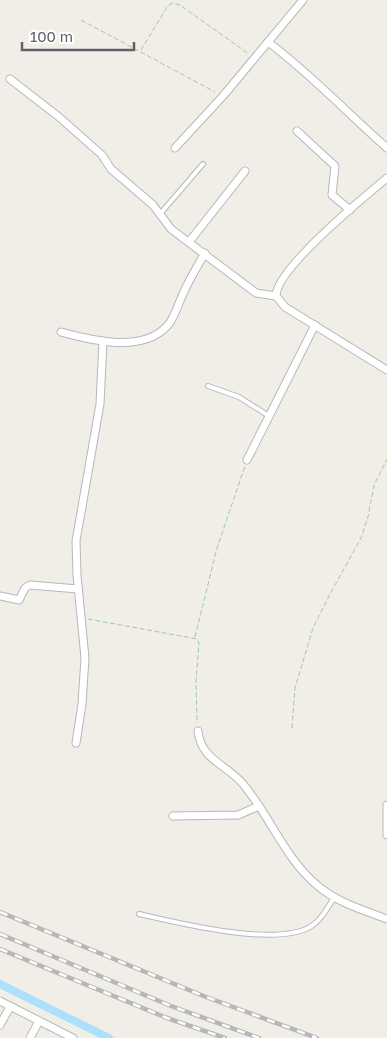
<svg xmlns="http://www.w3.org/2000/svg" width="387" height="1038" viewBox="0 0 387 1038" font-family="'Golos Text',sans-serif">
	<rect width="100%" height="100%" fill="#f1eee8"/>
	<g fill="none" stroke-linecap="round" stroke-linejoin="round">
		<!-- canal -->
		<polyline stroke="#ace0fc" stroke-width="8" points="0,984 109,1038"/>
		<defs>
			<g id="lane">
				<polyline points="160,214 203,164"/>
				<polyline points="208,386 239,397 269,416"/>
				<path d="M139 914C178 923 275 947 310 927 321 921 327 908 334 898"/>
			</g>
			<g id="street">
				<path d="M268 42C311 74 347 113 387 148"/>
				<polyline points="10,79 59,117 102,155 111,169 153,205 171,229 256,293 276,296"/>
				<polyline points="297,131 335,166 332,195 350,210"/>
				<polyline points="175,148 223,96 303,0"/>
				<path d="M387 178C364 197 276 269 276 296L285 307 387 370"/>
				<polyline points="189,242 245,171"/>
				<path d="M61 332C91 340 143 354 168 325 175 317 178 304 183 294 189 280 197 267 205 253"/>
				<polyline points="247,460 315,325"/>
				<polyline points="0,596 19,600 25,588 30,585 78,589"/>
				<path d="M198 731C201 760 226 764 243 784 270 816 285 859 318 886 338 903 364 910 387 919"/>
				<polyline points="76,743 82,704 85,658 77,575 76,541 100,404 103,341"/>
				<polyline points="387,805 387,835"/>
				<polyline points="173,816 238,815 259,806"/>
				<polyline points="0,1001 73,1038"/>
				<polyline points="0,1025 10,1007"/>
				<polyline points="30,1038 39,1021"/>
			</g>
		</defs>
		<!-- lane casing -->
		<use href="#lane" stroke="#b5b8bc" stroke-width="6"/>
		<!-- street casing -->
		<use href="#street" stroke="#b5b8bc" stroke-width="9"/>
		<!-- path -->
		<g stroke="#9fc8a8" stroke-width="1" stroke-dasharray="5 2.5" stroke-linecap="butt">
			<polyline points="81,20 215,92"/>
			<polyline points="141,50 167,7 172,3 180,5 249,54"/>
			<polyline points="88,619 197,639 199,643 196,681 197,723"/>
			<polyline points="195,637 217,548 245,466"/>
			<polyline points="292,728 295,688 313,628 329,596 361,538 368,517 374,485 387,459"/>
		</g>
		<!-- lane -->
		<use href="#lane" stroke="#fff" stroke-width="4"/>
		<!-- street -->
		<use href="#street" stroke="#fff" stroke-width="7"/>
		<defs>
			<g id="rail">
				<polyline points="0,912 206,997 317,1038"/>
				<polyline points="0,934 171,1006 259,1038"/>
				<polyline points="0,949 167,1018 225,1038"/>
			</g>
		</defs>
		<!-- rail casing -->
		<use href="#rail" stroke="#b6b7b7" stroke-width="4.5"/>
		<!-- rail -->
		<use href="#rail" stroke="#fff" stroke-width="2.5" stroke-dasharray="8" stroke-linecap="butt"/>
	</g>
	<!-- scale -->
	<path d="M22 42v8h112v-8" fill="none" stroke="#5f6367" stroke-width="2.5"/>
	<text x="30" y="42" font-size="15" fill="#5f6367" stroke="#ffffff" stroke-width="4" paint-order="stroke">100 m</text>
</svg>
